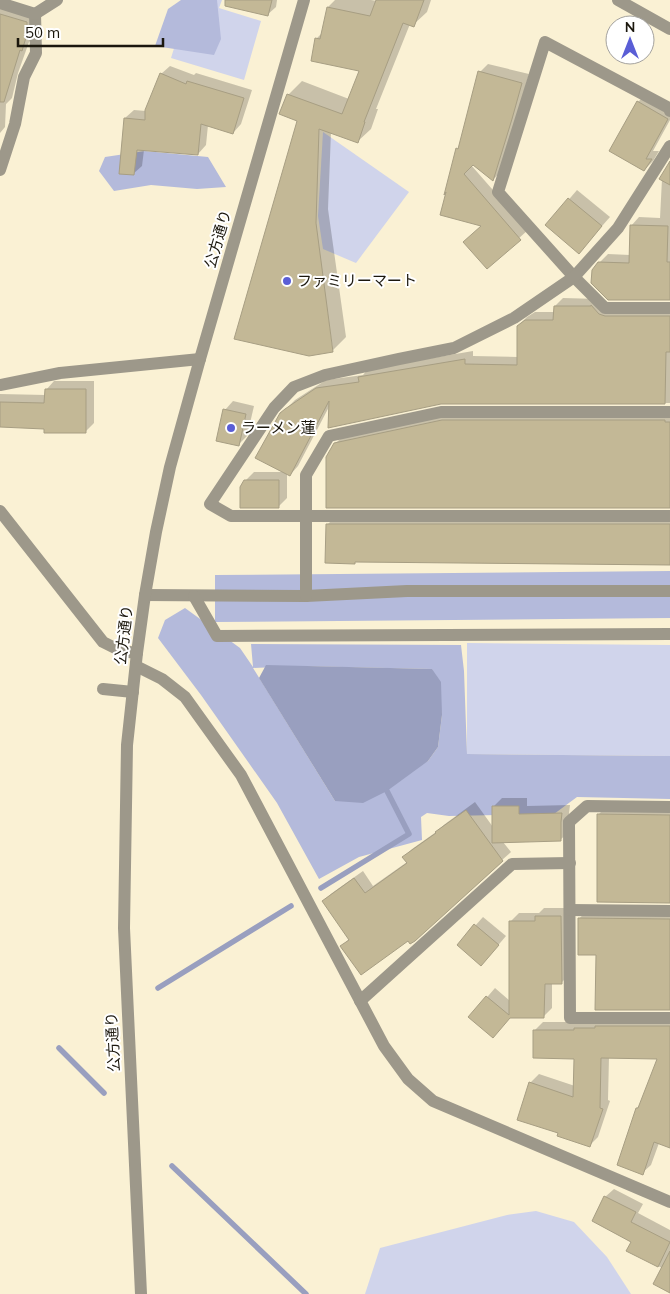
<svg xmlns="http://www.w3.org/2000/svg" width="670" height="1294" viewBox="0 0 670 1294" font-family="Mulish,'Noto Sans JP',sans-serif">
	<rect width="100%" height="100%" fill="#faf1d4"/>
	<!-- green -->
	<g fill="#d0d4eb">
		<polygon points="189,0 222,0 219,8 261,21 244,80 171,58"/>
		<polygon points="323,132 409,192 356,263 323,249 318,216"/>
		<polygon points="467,643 670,645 670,756 467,754"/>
		<polygon points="536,1211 574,1222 607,1257 631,1294 365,1294 380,1248 507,1215"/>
	</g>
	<!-- forest -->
	<g fill="#b4badb" fill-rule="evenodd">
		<polygon points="181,0 217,0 221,39 214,55 155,46 168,9"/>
		<polygon points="145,151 208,157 226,187 197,189 151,185 114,191 99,171 105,157"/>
		<polygon points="670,571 670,618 215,622 215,575"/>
		<path d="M185 608 240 648 253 667 251 644 461 645 464 671 467 754 670 756V799L577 797 554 814 449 816 427 813 421 817 422 840 359 857 319 879 277 803 201 695 158 638 165 620ZM298 666 432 669 442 715 438 747 428 761 335 801 253 668Z"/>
	</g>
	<!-- water -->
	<polygon fill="#999fbf" points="266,665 432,669 441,682 442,715 438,747 428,761 387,791 363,803 335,801 259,678"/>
	<!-- shadow -->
	<g fill="#0003">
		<polygon points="0,0 37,12 33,38 29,42 18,73 12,98 6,104 5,127 0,133"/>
		<polygon points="227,0 277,0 276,7 267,15"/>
		<polygon points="335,0 371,0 377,1 377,0 431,0 427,12 413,25 410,24 376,109 378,109 371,129 357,142 331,132 328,209 346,337 333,350 298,120 288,95 302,81 349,99 360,70 316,39 323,32 328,7"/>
		<polygon points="488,64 529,74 501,171 493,180 473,163 471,165 528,230 487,267 483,225 441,214 457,149 460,146 480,72"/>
		<polygon points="170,66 194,75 196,73 252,90 241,124 233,133 208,125 206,145 198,154 144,150 142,166 133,174 125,118 134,110 146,111 161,74"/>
		<polygon points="646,94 670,107 670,120 653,151 659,151 653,161 644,170 638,102"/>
		<polygon points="670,164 670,299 599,263 608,254 630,255 631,226 639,217 660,218 662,179"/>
		<polygon points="577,190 610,217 579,252 547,225"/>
		<polygon points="563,298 599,299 608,306 670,308 670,403 441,403 330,405 298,466 290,475 287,473 287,498 278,507 245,481 254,472 285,472 281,414 295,400 326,380 363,375 368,369 473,351 473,356 518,357 518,326 527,317 535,312 555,312 555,306"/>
		<polygon points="54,381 94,381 94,423 85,432 46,428 0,426 0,394 46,395 46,390"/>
		<polygon points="233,401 254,406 247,436 238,445 225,410"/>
		<polygon points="451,412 670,412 670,507 335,444 344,435"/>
		<polygon points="336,516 670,516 670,565 356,561 355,562 327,525"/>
		<polygon points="502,798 527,798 527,806 570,805 569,813 569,832 560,840 503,842 511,852 502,860 409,939 342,946 350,938 323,901 332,893 363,871 373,886 407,862 404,857 412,849 436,832 445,824 475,802 493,827 493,807"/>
		<polygon points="607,806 670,806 670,902 598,815"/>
		<polygon points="544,908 569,908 570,974 561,983 552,983 552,1008 543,1017 470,1017 495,988 510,1001 511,921 519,913 539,913"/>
		<polygon points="587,910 670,910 670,1009 597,954 579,919"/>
		<polygon points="483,917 506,936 489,956 458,945"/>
		<polygon points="670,1018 670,1147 659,1143 651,1165 642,1173 637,1108 641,1104 659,1058 609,1057 608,1100 610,1101 598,1137 590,1145 559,1132 530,1083 539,1074 575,1086 575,1058 535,1030 543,1022 582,1022"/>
		<polygon points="614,1189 643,1204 638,1213 670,1230 670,1291 662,1268 628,1251 633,1241 605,1197"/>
	</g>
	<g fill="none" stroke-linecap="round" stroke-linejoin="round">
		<!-- stream -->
		<g stroke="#999fbf" stroke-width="5.5">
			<polyline points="321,888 409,834 387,791"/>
			<polyline points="158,988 291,906"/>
			<polyline points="59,1048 104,1093"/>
			<polyline points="172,1166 306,1294"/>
		</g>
	</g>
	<!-- building -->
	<g fill="#c3b896" stroke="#a79e83">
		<polygon points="225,0 272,0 268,16 225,6"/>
		<polygon points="376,0 424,0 414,27 403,23 364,122 365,122 358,143 319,129 316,223 333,352 309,356 234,339 297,121 279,114 287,94 342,114 359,71 311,61 315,38 320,39 327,7 370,16"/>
		<polygon points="0,14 27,22 27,34 22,51 20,50 4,102 0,102"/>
		<polygon points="478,71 522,83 512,119 493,181 473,165 464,174 521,240 487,269 463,242 481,226 440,215 446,192 444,195 456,148 458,149"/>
		<polygon points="160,73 186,84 187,81 244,98 233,134 201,124 198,155 137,150 134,175 119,174 124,118 145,120 145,110"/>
		<polygon points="637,101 668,119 646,159 652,159 644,171 609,151"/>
		<polygon points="670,161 670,185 659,179"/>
		<polygon points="568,198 602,226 579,254 545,225"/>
		<polygon points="630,225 668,226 667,262 670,262 670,300 608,300 591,283 592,270 598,262 629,263"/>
		<polygon points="591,305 599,314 605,316 670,316 670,352 666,352 665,404 441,404 328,428 329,401 290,476 255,458 280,413 285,409 316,388 359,382 358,377 465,359 465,364 517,365 517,326 525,320 553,320 554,306 591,306"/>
		<polygon points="45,389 86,389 86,433 44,433 44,429 0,427 0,402 44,403"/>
		<polygon points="223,409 246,414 239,446 216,441"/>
		<polygon points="442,420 665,420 665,422 670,422 670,508 326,508 326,457 334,443"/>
		<polygon points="244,480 279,480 279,508 240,508 240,487"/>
		<polygon points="326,524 670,524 670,565 355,562 355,564 325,563"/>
		<polygon points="492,806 519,806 519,814 562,813 561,822 561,841 492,843"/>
		<polygon points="466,810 503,861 415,941 410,944 408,941 361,975 340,946 349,940 322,901 354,878 365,893 407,863 402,857 436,833 435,832"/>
		<polygon points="597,814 670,815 670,903 597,902"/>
		<polygon points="535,916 561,916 562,984 545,984 544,1018 510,1018 493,1038 468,1017 486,996 509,1015 509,921 535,921"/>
		<polygon points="578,918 670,919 670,1010 595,1010 596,955 578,955"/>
		<polygon points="474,924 499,945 481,966 457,945"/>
		<polygon points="595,1026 670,1026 670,1148 654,1142 643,1175 617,1165 636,1108 638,1108 657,1059 601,1058 600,1108 603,1109 590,1147 557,1136 558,1133 517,1120 529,1082 573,1097 574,1059 533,1058 533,1030 574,1030 574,1028 595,1028"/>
		<polygon points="604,1196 636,1212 631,1222 670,1242 658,1267 626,1251 631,1242 592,1221"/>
		<polygon points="670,1251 670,1293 653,1284"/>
	</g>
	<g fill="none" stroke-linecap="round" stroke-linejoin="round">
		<!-- minor -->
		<g stroke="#9d988a" stroke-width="12">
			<polyline points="618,0 670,29"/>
			<polyline points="0,3 35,14 36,53 24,77 15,124 0,170"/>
			<polyline points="35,14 57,0"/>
			<polyline points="670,111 669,108 545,42 498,192 574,277 605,308 670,308"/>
			<polyline points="670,146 618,228 574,277 514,318 454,348 399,359 325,375 294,387 274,408 210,504 231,516 670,516"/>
			<polyline points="0,385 60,373 200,359"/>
			<polyline points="0,511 103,642 121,651 137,653"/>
			<polyline points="145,595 306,596 407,591 670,591"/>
			<polyline points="194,596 217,636 670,634"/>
			<polyline points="306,596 306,475 329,436 441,412 670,412"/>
			<polyline points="136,666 162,679 185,697 241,775 384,1046 408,1079 433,1101 670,1202"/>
			<polyline points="103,689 133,692"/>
			<polyline points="670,807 587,806 569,822 570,1018 670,1018"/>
			<polyline points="570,910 670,911"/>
			<polyline points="360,1001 512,864 570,863"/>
			<polyline points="141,1294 124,928 127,745 137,653 145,595 156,532 170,467 200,359 304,0"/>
		</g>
	</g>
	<!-- markers -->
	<g fill="#5a5ed6" stroke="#fff" stroke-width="2">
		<circle cx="287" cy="281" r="5"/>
		<circle cx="231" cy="428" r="5"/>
	</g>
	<g text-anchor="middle" stroke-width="4" stroke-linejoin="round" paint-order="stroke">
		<!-- street labels -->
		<g font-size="15" fill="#1b170d" stroke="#fff">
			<text transform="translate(218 239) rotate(-74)" y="5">公方通り</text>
			<text transform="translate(124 635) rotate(-83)" y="5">公方通り</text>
			<text transform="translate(113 1042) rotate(-93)" y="5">公方通り</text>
		</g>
		<!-- poi labels -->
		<g font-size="15" fill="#1b170d" stroke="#fff" text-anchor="start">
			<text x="297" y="286">ファミリーマート</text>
			<text x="241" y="433">ラーメン蓮</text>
		</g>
	</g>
	<!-- north arrow -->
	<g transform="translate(630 40)"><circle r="24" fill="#ffffff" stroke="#a4a29e"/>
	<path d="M0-4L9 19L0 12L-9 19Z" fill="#5a5ed6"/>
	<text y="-8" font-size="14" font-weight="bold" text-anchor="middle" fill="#1b170d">N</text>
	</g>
	<!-- scale -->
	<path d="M18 38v8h145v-8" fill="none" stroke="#1b170d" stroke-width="2.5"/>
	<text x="25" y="38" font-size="15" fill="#1b170d" stroke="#ffffff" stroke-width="4" paint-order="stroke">50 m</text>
</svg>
